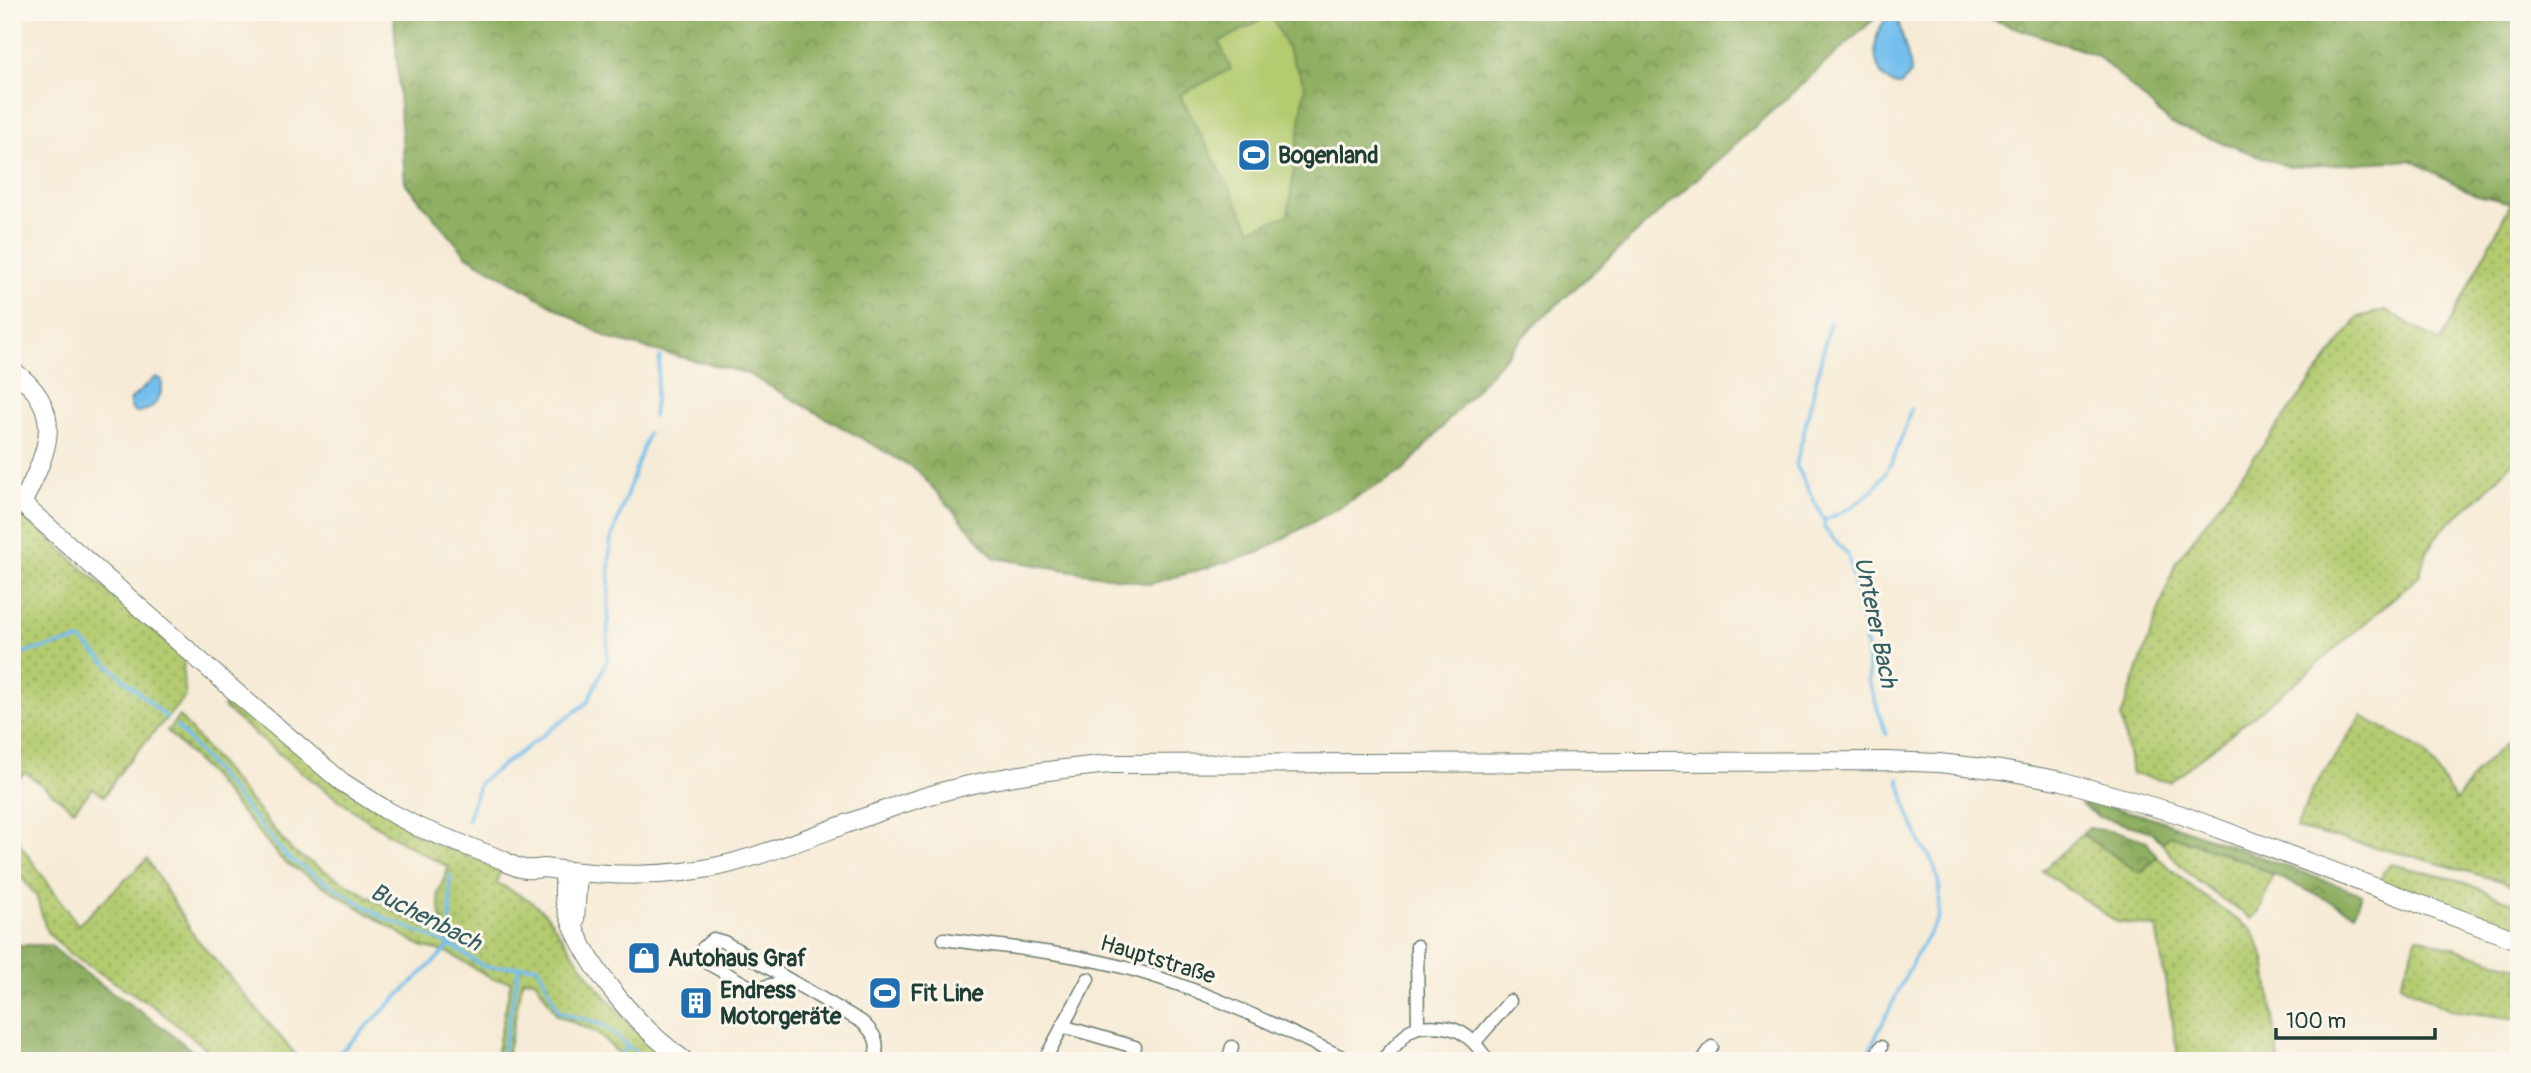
<svg xmlns="http://www.w3.org/2000/svg" width="2531" height="1073" viewBox="0 0 2531 1073" font-family="Pangolin,sans-serif">
	<defs>
		<pattern id="grass-dots" width="8" height="8" patternUnits="userSpaceOnUse" patternTransform="scale(1.75)"><rect width="8" height="8" fill="#b4cb70"/><path d="M2 2h.1M6 6h.1" fill="none" stroke="#92a65d" stroke-width="1.8" stroke-linecap="round"/></pattern>
		<pattern id="forest-crowns" width="20" height="18" patternUnits="userSpaceOnUse" patternTransform="scale(1.75)"><rect width="20" height="18" fill="#8faf62"/><path d="M2 6a3 3 0 1 1 6 0M12 15a3 3 0 1 1 6 0" fill="none" stroke="#749052"/></pattern>
	</defs>
	<rect width="100%" height="100%" fill="#fbf7ec"/>
	<filter id="ink" filterUnits="userSpaceOnUse"><feTurbulence type="fractalNoise" baseFrequency=".0143" numOctaves="2"/><feDisplacementMap in="SourceGraphic" scale="14" xChannelSelector="R" yChannelSelector="G"/><feConvolveMatrix kernelMatrix="1 2 1 2 8 2 1 2 1" color-interpolation-filters="sRGB"/></filter>
	<filter id="wash" filterUnits="userSpaceOnUse"><feTurbulence type="fractalNoise" baseFrequency=".00686" numOctaves="4" result="noise"/><feDisplacementMap in="SourceGraphic" scale="28" xChannelSelector="R" yChannelSelector="G"/><feGaussianBlur stdDeviation="1.57" result="paint"/><feColorMatrix in="noise" values="0 0 0 0 0 0 0 0 0 0 0 0 0 0 0 0 0 1.4 0 .05"/><feComposite in="paint" operator="in"/></filter>
	<g filter="url(#wash)">
		<rect width="100%" height="100%" fill="#f6ebd6"/>
		<!-- grass -->
		<g fill="url(#grass-dots)" stroke="#6a8452" stroke-width="2">
			<polygon points="2511,203 2519,205 2519,456 2485,492 2441,530 2426,552 2419,576 2306,674 2170,782 2132,774 2121,717 2176,562 2359,317 2386,310 2440,342"/>
			<polygon points="12,511 37,526 75,562 184,657 183,676 186,696 126,764 104,796 93,788 74,810 25,772 12,785"/>
			<path d="M231 697 416 834 450 849 501 867 497 883 528 899 546 914 595 984 631 1026 671 1061H627L597 1033 557 1015 535 980 523 979 506 1061H495L511 981 493 979 449 953 421 946 283 861 208 773 167 731 179 716 293 852 390 909 444 936 438 893 449 867C365 827 293 766 223 707Z"/>
			<polygon points="2362,716 2425,752 2456,801 2476,772 2519,730 2519,889 2504,882 2412,856 2296,828 2313,789"/>
			<polygon points="12,833 78,925 147,859 195,937 301,1061 217,1061 203,1046 156,1008 71,955 47,932 36,895 12,866"/>
			<polygon points="2082,834 2140,873 2157,857 2202,895 2253,931 2265,959 2279,1061 2179,1061 2156,927 2117,922 2042,871"/>
			<path d="M2170 835 2245 861 2273 875C2267 888 2264 910 2252 919 2220 897 2184 876 2162 843Z"/>
			<polygon points="2391,864 2458,880 2519,905 2519,937 2379,884 2384,870"/>
			<polygon points="2418,937 2519,968 2519,1019 2449,1010 2400,984"/>
		</g>
		<!-- forest -->
		<g fill="url(#forest-crowns)" stroke="#57764b" stroke-width="2">
			<polygon points="397,12 1882,12 1530,329 1403,471 1258,553 1150,584 995,558 917,470 748,374 610,339 467,256 405,183 394,19"/>
			<polygon points="1969,12 2519,12 2519,205 2474,194 2411,160 2289,167 2171,124 2097,55"/>
			<polygon points="2081,804 2095,804 2154,818 2362,894 2355,913 2245,861 2170,835 2162,843 2152,832 2097,816"/>
			<polygon points="2089,828 2122,833 2147,841 2157,857 2140,873 2082,834"/>
			<path d="M12 945H50C98 988 155 1015 203 1061H12Z"/>
		</g>
		<!-- park -->
		<polygon fill="#b4cb70" stroke="#6a8452" stroke-width="2" points="1271,15 1305,85 1288,215 1251,229 1180,95 1231,69 1219,42"/>
		<!-- water -->
		<g fill="#74bfee" stroke="#4a7e91" stroke-width="2">
			<path d="M1890 16 1897 17 1910 64 1911 74 1901 85C1870 86 1868 30 1890 16Z"/>
			<path d="M156 377 162 380C163 398 152 413 134 412L130 406 131 399Z"/>
		</g>
		<g fill="none" stroke-linecap="round" stroke-linejoin="round">
			<!-- stream -->
			<g stroke="#74bfee" stroke-width="3.5">
				<polyline points="1830,322 1796,465 1824,520 1824,528 1848,555 1867,648 1869,682 1886,734"/>
				<polyline points="653,416 660,357"/>
				<path d="M1824 520C1882 499 1894 463 1911 409"/>
				<polyline points="12,660 25,652 81,640 167,718"/>
				<polyline points="177,726 288,858 384,918 451,945 484,967 538,966 559,1012 603,1025 646,1061"/>
				<polyline points="467,821 480,782 588,702 607,660 610,543 648,433"/>
				<polyline points="331,1061 451,945 450,875"/>
				<polyline points="501,1061 519,967"/>
				<polyline points="615,1061 627,1046"/>
				<polyline points="1864,1061 1916,955 1939,917 1940,889 1934,864 1921,844 1909,815 1899,779"/>
			</g>
		</g>
	</g>
	<g filter="url(#ink)">
		<g fill="none" stroke-linecap="round" stroke-linejoin="round">
			<defs>
				<g id="street">
					<path d="M944 939C995 946 1047 950 1097 961 1183 979 1262 1019 1340 1056L1347 1061"/>
					<path d="M789 981 754 989 702 960 703 948 713 939 724 942 862 1022C876 1035 880 1043 874 1061"/>
					<polyline points="1062,1026 1135,1047"/>
					<path d="M1418 1027C1454 1023 1469 1032 1488 1061"/>
					<polyline points="1475,1042 1510,1001"/>
					<polyline points="1044,1061 1088,979"/>
					<polyline points="1228,1061 1232,1047"/>
					<polyline points="1381,1061 1409,1031 1418,1027 1417,946"/>
					<polyline points="1702,1061 1712,1047"/>
					<polyline points="1873,1061 1881,1047"/>
				</g>
				<g id="secondary">
					<path d="M12 370C69 411 47 452 22 504"/>
					<path d="M12 495 239 695 342 782 386 810 418 827 503 860C517 869 527 871 543 868 604 876 668 879 728 864 795 846 858 817 924 797 985 778 1048 770 1111 764L1886 761 1939 763 2001 770 2062 781 2179 814 2519 941"/>
					<path d="M565 871C564 881 563 893 565 903 581 962 636 1026 685 1061"/>
					<polyline points="575,921 578,872"/>
				</g>
			</defs>
			<!-- street casing -->
			<use href="#street" stroke="#6a7a6d" stroke-width="15"/>
			<!-- secondary casing -->
			<use href="#secondary" stroke="#6a7a6d" stroke-width="20"/>
			<!-- street -->
			<use href="#street" stroke="#fff" stroke-width="12"/>
			<!-- secondary -->
			<use href="#secondary" stroke="#fff" stroke-width="18"/>
		</g>
	</g>
	<!-- icons -->
	<defs>
		<symbol id="stadium-square" viewBox="-11 -11 22 22"><rect x="-9" y="-9" width="18" height="18" rx="4" fill="#1f6fb2" stroke="#fbf7ec"/><path d="M0-5a6.5 5 0 1 0 0 10a6.5 5 0 1 0 0-10ZM-3.5-1.8h7v3.6h-7Z" fill="#fff"/></symbol>
		<symbol id="shop-square" viewBox="-11 -11 22 22"><rect x="-9" y="-9" width="18" height="18" rx="4" fill="#1f6fb2" stroke="#fbf7ec"/><path d="M-5-2.5h2.3a2.7 3.5 0 0 1 5.4 0H5L5.5 6h-11ZM-1.5-2.5h3a1.5 2.3 0 0 0-3 0Z" fill="#fff"/></symbol>
		<symbol id="building-square" viewBox="-11 -11 22 22"><rect x="-9" y="-9" width="18" height="18" rx="4" fill="#1f6fb2" stroke="#fbf7ec"/><path d="M-4-6H4V6H1V3H-1V6H-4ZM-2.5-4.3h1.7v1.8h-1.7ZM.8-4.3h1.7v1.8H.8ZM-2.5-1h1.7V.8h-1.7ZM.8-1h1.7V.8H.8Z" fill="#fff"/></symbol>
	</defs>
	<g fill-rule="evenodd">
		<use href="#stadium-square" x="1235" y="136" width="38" height="38"/>
		<use href="#shop-square" x="625" y="939" width="38" height="38"/>
		<use href="#stadium-square" x="866" y="974" width="38" height="38"/>
		<use href="#building-square" x="677" y="984" width="38" height="38"/>
	</g>
	<g text-anchor="middle" stroke-width="6" stroke-linejoin="round" paint-order="stroke">
		<!-- poi labels -->
		<g font-size="23" font-weight="bold" fill="#1f3d34" stroke="#fbf7ec" text-anchor="start">
			<text x="1278" y="163">Bogenland</text>
			<text x="668" y="966">Autohaus Graf</text>
			<text x="720" y="998">Endress<tspan x="720" dy="26">Motorgeräte</tspan></text>
			<text x="910" y="1001">Fit Line</text>
		</g>
		<!-- street labels -->
		<g font-size="23" fill="#1f3d34" stroke="#fbf7ec">
			<text transform="translate(1158 959) rotate(17)" y="8">Hauptstraße</text>
		</g>
		<!-- water labels -->
		<g font-size="24" font-style="italic" fill="#345e62" stroke="#fbf7ec">
			<text transform="translate(1876 622) rotate(78)" y="8">Unterer Bach</text>
			<text transform="translate(426 917) rotate(27)" y="8">Buchenbach</text>
		</g>
	</g>
	<!-- margin -->
	<rect width="2531" height="1073" fill="none" stroke="#fbf7ec" stroke-width="42"/>
	<!-- scale -->
	<path d="M2276 1028v10h159v-10" fill="none" stroke="#1f3d34" stroke-width="3.5"/>
	<text x="2286" y="1028" font-size="21" fill="#1f3d34" stroke="#fbf7ec" stroke-width="5" paint-order="stroke">100 m</text>
</svg>
